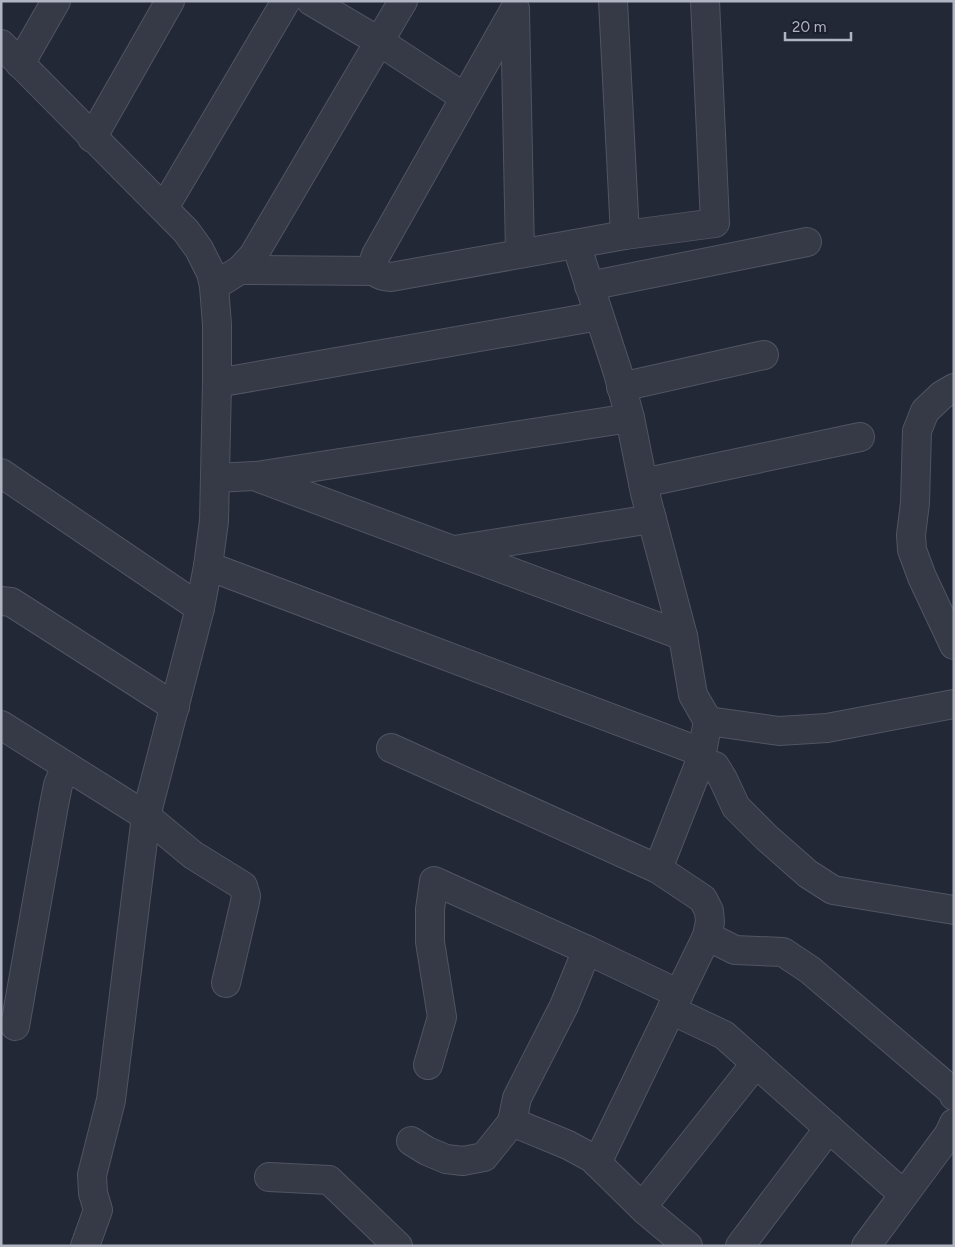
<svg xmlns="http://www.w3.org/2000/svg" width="955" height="1247" viewBox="0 0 955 1247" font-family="Figtree,sans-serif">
	<rect width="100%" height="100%" fill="#232837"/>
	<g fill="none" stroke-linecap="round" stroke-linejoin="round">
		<defs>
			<g id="minor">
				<polyline points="311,1 380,42 464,97"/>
				<polyline points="613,1 625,235"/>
				<path d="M515 9 376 255C370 269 375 276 391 277L625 235 715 223 705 1"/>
				<polyline points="515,10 520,253"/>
				<polyline points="1,44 186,231 199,249 211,273 214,286 217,325 217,383 214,521 208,566 200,608 146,816 111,1100 92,1175 93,1193 98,1210 85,1246"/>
				<polyline points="20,64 56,1"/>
				<polyline points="92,138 170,1"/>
				<polyline points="164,208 286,1"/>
				<polyline points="576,244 618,373 630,418 645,493 683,636 693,695 708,721 700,762 658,869"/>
				<polyline points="240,270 375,271"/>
				<polyline points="214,286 240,270 253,256 403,1"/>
				<polyline points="589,286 807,242"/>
				<polyline points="217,383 599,316"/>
				<polyline points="621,387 764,355"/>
				<polyline points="954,388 942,395 925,411 917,431 915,503 911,535 912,550 922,577 954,645"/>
				<polyline points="1,473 200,608"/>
				<polyline points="256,476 630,418"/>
				<polyline points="215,478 254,476 683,636"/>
				<polyline points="643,483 860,437"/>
				<polyline points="454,550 652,519"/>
				<polyline points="208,566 701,752"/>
				<polyline points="1,601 11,602 175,707"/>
				<polyline points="708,721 779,731 827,728 954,704"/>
				<polyline points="1,725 146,816 193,855 243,886 246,896 245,902 226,983"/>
				<polyline points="391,748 658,869 703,899 709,911 710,922 707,936 597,1163"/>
				<polyline points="700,762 715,766 723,779 736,807 767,838 808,874 833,890 954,910"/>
				<polyline points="707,936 735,950 783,952 810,970 952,1091 954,1096"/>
				<polyline points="671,1010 724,1035 903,1194"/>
				<polyline points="15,1026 54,805 58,785 66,766"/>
				<polyline points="428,1065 442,1017 430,942 430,909 434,881 587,950"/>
				<polyline points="512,1122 517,1098 564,1006 587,950 679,994"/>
				<polyline points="411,1141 427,1151 446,1159 463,1161 484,1157 512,1122 568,1145 592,1158 646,1211 688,1246"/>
				<polyline points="269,1177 329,1180 398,1246"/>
				<polyline points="642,1207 756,1063"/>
				<polyline points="740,1246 829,1128"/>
				<polyline points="866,1246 949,1134 954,1123"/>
			</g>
		</defs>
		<!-- minor casing -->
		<use href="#minor" stroke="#515562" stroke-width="30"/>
		<!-- minor -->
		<use href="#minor" stroke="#363a47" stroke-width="28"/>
	</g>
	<!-- border -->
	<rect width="955" height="1247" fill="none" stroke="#b1b5c3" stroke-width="5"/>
	<!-- scale -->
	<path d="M785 32v8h66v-8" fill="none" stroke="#b1b5c3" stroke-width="2.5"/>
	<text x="792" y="32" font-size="15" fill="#b1b5c3" stroke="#1c1f2c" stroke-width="4" paint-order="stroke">20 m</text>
</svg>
